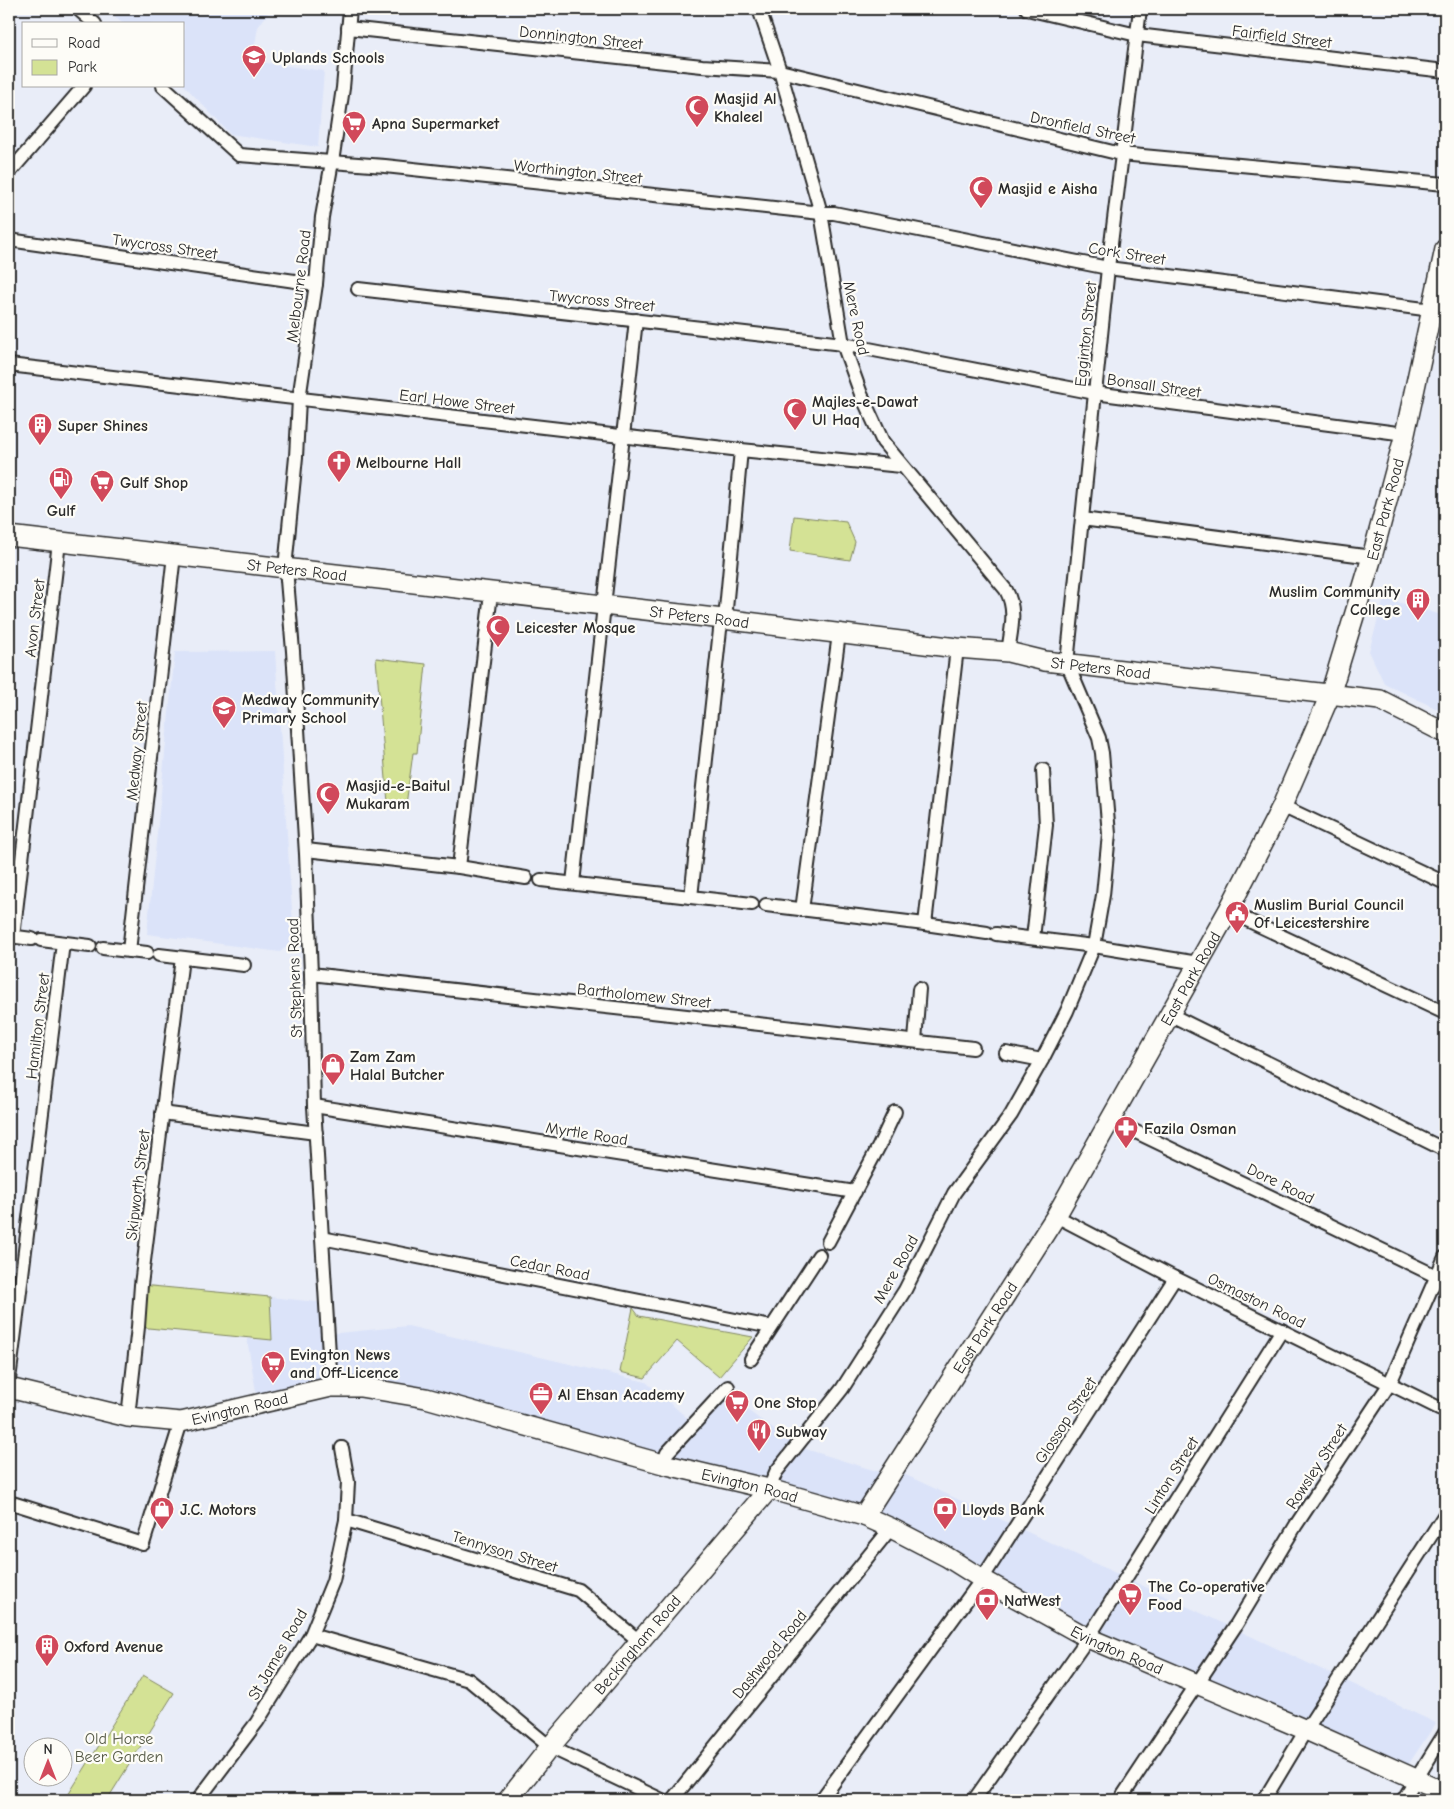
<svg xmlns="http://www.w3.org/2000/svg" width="1454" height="1809" viewBox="0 0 1454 1809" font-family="'Comic Neue',sans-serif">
	<rect width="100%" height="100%" fill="#e9edf8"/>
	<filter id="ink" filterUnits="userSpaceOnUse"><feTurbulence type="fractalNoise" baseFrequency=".02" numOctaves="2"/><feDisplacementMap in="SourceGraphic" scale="10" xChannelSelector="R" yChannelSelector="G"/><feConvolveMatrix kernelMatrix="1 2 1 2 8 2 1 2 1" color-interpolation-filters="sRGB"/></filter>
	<g filter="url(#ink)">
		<!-- built -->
		<g fill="#dbe3f9">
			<polygon points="107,9 271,9 258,27 252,61 324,71 318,147 230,134 184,85 184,24 123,24"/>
			<polygon points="1384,598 1445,616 1445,713 1384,683 1369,651"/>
			<polygon points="275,651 294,941 280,952 147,934 175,652"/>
			<polygon points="270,1297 326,1303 328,1334 408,1326 646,1382 694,1424 723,1392 796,1446 889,1475 893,1469 1436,1723 1404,1771 1088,1638 864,1516 387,1391 258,1403 247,1339 272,1340"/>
		</g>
		<!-- green -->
		<g fill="#d4e295" stroke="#808660">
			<polygon points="794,516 846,522 855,542 850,560 790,551"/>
			<polygon points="376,658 426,664 417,753 413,753 406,805 388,803"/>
			<polygon points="141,1285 270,1297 272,1340 138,1327"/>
			<polygon points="633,1308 639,1316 753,1337 719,1377 677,1341 645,1378 620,1372"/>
			<polygon points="143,1675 174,1693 107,1800 65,1800"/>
		</g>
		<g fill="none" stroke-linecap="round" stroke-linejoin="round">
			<defs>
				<g id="street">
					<polyline points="78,9 95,24"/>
					<path d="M759 9 780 71 821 213 843 344 861 394 883 442 1006 590C1017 610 1011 630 1008 652"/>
					<polyline points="1027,9 1137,35 1445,71"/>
					<polyline points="348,28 702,66 780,71 1121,154 1445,184"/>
					<polyline points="163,86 239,155 385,166 821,213 834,213 1108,268 1432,310"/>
					<polyline points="9,173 84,86"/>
					<polyline points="9,240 316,284"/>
					<polyline points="358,289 843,344 1095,393 1405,434"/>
					<polyline points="9,365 741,450 901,466"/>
					<polyline points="1082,519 1372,557"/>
					<polyline points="285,568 296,457 299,399 316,284 322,217 332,162 343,88 350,9"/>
					<polyline points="286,568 293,651 306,854 311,974 314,1106 331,1387"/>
					<polyline points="1282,806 1445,883"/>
					<polyline points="306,850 459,867 526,878"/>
					<polyline points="459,867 491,593"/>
					<polyline points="541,880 752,904"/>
					<polyline points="573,883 636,320"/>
					<polyline points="691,897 720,630 726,609 741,450"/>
					<polyline points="766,905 925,924 987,933"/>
					<polyline points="802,910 839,634"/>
					<polyline points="1228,911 1445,1013"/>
					<polyline points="925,924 957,648"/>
					<polyline points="996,934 1094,946 1198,963"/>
					<polyline points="9,936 32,939"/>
					<polyline points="13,937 59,542"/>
					<polyline points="1033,938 1046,825 1043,770"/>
					<polyline points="41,940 90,946"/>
					<polyline points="103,948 147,953"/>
					<polyline points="129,951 174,555"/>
					<polyline points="159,955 244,965"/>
					<polyline points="311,974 973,1048"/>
					<polyline points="1169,1014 1445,1150"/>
					<polyline points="915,1041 919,989"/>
					<polyline points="1006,1053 1042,1060"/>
					<polyline points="314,1106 855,1192"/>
					<polyline points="162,1113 316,1133"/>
					<polyline points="1111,1120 1436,1276"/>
					<polyline points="1056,1216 1175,1278 1445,1411"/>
					<polyline points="322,1238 771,1327"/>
					<polyline points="828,1242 879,1146 895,1112"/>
					<polyline points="751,1359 819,1255"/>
					<polyline points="9,1380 63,943"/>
					<polyline points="128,1417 138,1327 141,1285 182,958"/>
					<polyline points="663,1464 667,1453 728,1387"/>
					<polyline points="769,1489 776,1472 842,1389 905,1290 954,1193 1011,1115 1042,1060 1067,1011 1094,946 1103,895 1109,834 1102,753 1099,738 1067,663 1108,268 1140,9"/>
					<polyline points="9,1502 143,1544 181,1422"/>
					<polyline points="346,1520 578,1590 639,1641"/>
					<polyline points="311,1635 469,1680 550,1747 662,1800"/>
					<polyline points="198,1800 257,1722 311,1635 333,1581 346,1520 348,1482 342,1448"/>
					<polyline points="672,1800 891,1528"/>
					<polyline points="821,1800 982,1579 1175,1278"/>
					<polyline points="974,1800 1088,1638 1282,1330"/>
					<polyline points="1120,1800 1236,1625 1296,1525 1390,1383 1445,1257"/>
					<polyline points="1264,1800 1306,1730 1445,1514"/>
					<polyline points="1403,1800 1445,1733"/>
				</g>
				<g id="secondary">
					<path id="s1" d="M9 536 723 619 957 648 1008 652 1045 661 1380 700 1445 733"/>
					<path id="s2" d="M9 1388 128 1417 181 1422 331 1387H360L426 1398 663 1464 769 1489 864 1516 891 1528 947 1557 982 1579 1088 1638 1306 1730 1445 1792"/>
					<path id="s3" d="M864 1516 1056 1216 1228 911 1282 806 1330 695 1372 557 1405 434 1445 249"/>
					<path id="s4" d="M508 1800 550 1747 769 1489"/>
				</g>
			</defs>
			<!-- street casing -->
			<use href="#street" stroke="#2b2b2b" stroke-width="16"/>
			<!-- secondary casing -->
			<use href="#secondary" stroke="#2b2b2b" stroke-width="22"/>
			<!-- street -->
			<use href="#street" stroke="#fdfcf7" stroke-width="12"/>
			<!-- secondary -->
			<use href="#secondary" stroke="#fdfcf7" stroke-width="19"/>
		</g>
	</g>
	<!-- icons -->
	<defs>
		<symbol id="school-pin" viewBox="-11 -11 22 30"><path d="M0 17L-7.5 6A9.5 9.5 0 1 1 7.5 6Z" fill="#d1495b" stroke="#fdfcf7"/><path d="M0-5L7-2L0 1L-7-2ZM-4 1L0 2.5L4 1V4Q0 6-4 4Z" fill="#fff"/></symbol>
		<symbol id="mosque-pin" viewBox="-11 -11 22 30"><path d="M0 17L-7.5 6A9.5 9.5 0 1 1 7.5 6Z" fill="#d1495b" stroke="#fdfcf7"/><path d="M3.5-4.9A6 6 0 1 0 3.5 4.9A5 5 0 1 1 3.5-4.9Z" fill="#fff"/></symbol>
		<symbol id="supermarket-pin" viewBox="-11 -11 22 30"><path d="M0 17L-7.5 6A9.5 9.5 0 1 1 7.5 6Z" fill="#d1495b" stroke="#fdfcf7"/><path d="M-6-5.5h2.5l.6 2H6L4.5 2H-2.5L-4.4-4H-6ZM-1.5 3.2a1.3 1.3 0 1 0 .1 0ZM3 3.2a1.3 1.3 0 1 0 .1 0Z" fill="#fff"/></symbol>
		<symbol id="building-pin" viewBox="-11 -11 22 30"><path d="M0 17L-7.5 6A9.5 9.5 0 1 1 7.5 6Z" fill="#d1495b" stroke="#fdfcf7"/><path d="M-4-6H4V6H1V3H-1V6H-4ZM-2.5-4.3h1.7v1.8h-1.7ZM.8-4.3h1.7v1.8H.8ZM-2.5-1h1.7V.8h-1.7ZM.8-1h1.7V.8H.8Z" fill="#fff"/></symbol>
		<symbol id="church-pin" viewBox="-11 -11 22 30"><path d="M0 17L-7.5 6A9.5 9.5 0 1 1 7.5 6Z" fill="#d1495b" stroke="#fdfcf7"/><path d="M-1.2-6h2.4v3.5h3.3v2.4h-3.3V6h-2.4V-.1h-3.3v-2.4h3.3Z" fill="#fff"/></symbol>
		<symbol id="fuel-pin" viewBox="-11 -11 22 30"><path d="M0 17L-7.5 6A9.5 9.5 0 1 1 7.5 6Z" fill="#d1495b" stroke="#fdfcf7"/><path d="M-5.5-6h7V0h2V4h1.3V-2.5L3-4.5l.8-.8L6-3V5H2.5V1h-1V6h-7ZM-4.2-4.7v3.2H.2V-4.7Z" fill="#fff"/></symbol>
		<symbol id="civic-pin" viewBox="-11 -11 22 30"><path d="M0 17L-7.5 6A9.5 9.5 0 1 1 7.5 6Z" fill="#d1495b" stroke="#fdfcf7"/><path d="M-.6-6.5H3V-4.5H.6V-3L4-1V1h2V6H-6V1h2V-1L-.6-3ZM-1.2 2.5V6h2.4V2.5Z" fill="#fff"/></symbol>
		<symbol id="shop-pin" viewBox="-11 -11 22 30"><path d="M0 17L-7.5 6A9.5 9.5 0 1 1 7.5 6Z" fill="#d1495b" stroke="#fdfcf7"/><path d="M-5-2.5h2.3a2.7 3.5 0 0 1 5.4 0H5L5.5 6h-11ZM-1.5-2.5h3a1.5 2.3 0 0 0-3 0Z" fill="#fff"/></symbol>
		<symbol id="pharmacy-pin" viewBox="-11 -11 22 30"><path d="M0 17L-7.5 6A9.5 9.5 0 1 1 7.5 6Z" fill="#d1495b" stroke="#fdfcf7"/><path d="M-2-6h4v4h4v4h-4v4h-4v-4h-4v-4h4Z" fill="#fff"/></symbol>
		<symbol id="office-pin" viewBox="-11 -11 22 30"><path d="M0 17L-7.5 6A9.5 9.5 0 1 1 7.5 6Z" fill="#d1495b" stroke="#fdfcf7"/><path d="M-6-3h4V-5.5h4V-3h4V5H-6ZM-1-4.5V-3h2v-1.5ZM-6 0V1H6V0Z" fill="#fff"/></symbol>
		<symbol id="restaurant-pin" viewBox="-11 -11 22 30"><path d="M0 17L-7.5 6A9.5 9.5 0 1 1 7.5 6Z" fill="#d1495b" stroke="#fdfcf7"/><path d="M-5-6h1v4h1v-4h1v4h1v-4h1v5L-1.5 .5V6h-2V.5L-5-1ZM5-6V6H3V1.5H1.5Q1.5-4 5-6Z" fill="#fff"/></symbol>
		<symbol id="bank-pin" viewBox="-11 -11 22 30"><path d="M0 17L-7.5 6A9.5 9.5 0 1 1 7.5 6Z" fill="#d1495b" stroke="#fdfcf7"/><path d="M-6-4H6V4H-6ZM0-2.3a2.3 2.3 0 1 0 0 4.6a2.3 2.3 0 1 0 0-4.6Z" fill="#fff"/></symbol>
	</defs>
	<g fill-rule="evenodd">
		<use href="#school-pin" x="240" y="43" width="28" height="38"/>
		<use href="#mosque-pin" x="683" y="93" width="28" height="38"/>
		<use href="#supermarket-pin" x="340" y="109" width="28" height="38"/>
		<use href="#mosque-pin" x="967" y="174" width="28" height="38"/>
		<use href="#mosque-pin" x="781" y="396" width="28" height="38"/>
		<use href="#building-pin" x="26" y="411" width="28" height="38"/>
		<use href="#church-pin" x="325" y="448" width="28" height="38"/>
		<use href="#fuel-pin" x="47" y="465" width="28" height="38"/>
		<use href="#supermarket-pin" x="88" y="468" width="28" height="38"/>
		<use href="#building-pin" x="1404" y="586" width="28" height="38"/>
		<use href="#mosque-pin" x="484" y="613" width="28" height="38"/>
		<use href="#school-pin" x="210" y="694" width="28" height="38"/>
		<use href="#mosque-pin" x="314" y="780" width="28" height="38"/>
		<use href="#civic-pin" x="1223" y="899" width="28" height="38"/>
		<use href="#shop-pin" x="319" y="1051" width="28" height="38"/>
		<use href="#pharmacy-pin" x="1112" y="1114" width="28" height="38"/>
		<use href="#supermarket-pin" x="259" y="1349" width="28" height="38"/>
		<use href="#office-pin" x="527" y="1380" width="28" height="38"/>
		<use href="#supermarket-pin" x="723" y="1388" width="28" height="38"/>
		<use href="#restaurant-pin" x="745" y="1417" width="28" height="38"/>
		<use href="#shop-pin" x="148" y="1495" width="28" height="38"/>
		<use href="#bank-pin" x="931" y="1495" width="28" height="38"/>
		<use href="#supermarket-pin" x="1116" y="1581" width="28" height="38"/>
		<use href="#bank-pin" x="973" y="1586" width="28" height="38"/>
		<use href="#building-pin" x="33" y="1632" width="28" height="38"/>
	</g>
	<g text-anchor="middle" stroke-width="4.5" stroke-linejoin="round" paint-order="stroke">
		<!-- street labels -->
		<g font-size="16" fill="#2b2b2b" stroke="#fdfcf7">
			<text transform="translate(1282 36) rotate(7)" y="6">Fairfield Street</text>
			<text transform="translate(581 37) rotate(6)" y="6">Donnington Street</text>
			<text transform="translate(1083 127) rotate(12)" y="6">Dronfield Street</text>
			<text transform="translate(578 171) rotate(6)" y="6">Worthington Street</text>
			<text transform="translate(165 246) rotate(8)" y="6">Twycross Street</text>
			<text transform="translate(1127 253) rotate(9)" y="6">Cork Street</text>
			<text transform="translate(298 286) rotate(-83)" y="6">Melbourne Road</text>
			<text transform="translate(602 300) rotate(6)" y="6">Twycross Street</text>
			<text transform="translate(857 318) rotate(78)" y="6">Mere Road</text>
			<text transform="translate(1085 334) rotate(-84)" y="6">Egginton Street</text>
			<text transform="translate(1154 385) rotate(8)" y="6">Bonsall Street</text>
			<text transform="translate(457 401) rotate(7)" y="6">Earl Howe Street</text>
			<text dy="6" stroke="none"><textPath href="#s3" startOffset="1139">East Park Road</textPath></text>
			<text dy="6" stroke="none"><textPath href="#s1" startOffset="290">St Peters Road</textPath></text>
			<text dy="6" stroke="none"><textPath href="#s1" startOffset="695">St Peters Road</textPath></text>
			<text transform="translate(34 618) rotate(-83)" y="6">Avon Street</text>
			<text dy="6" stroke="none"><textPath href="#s1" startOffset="1100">St Peters Road</textPath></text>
			<text transform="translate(136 751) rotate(-84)" y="6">Medway Street</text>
			<text transform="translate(294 978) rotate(-92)" y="6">St Stephens Road</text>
			<text dy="6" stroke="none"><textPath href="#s3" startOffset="629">East Park Road</textPath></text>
			<text transform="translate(644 995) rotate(6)" y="6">Bartholomew Street</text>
			<text transform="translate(37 1026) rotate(-83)" y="6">Hamilton Street</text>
			<text transform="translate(587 1133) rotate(9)" y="6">Myrtle Road</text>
			<text transform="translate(1281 1183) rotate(26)" y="6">Dore Road</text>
			<text transform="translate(137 1185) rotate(-83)" y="6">Skipworth Street</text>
			<text transform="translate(550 1267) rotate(11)" y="6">Cedar Road</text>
			<text transform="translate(895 1269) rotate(-61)" y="6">Mere Road</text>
			<text transform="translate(1257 1300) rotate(26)" y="6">Osmaston Road</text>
			<text dy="6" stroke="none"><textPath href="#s3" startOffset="224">East Park Road</textPath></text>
			<text dy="6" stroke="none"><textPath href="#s2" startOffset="236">Evington Road</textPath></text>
			<text transform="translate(1065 1420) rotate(-57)" y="6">Glossop Street</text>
			<text transform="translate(1316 1466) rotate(-57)" y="6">Rowsley Street</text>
			<text transform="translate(1171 1475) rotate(-58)" y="6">Linton Street</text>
			<text dy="6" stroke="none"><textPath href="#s2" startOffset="761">Evington Road</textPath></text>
			<text transform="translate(505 1551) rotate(17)" y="6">Tennyson Street</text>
			<text dy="6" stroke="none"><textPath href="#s4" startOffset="202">Beckingham Road</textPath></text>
			<text dy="6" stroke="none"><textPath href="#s2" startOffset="1166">Evington Road</textPath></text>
			<text transform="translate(277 1654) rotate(-60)" y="6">St James Road</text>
			<text transform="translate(769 1654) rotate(-51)" y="6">Dashwood Road</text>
		</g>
		<!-- poi labels -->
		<g font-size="16" font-weight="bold" fill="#2b2b2b" stroke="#fdfcf7" text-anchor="start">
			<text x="272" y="63">Uplands Schools</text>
			<text x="714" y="104">Masjid Al<tspan x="714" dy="18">Khaleel</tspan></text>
			<text x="372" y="129">Apna Supermarket</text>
			<text x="998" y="194">Masjid e Aisha</text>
			<text x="812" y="407">Majles-e-Dawat<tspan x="812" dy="18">Ul Haq</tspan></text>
			<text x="58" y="431">Super Shines</text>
			<text x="356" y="468">Melbourne Hall</text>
			<text x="120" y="488">Gulf Shop</text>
			<text x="61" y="516" text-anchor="middle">Gulf</text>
			<text x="1400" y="597" text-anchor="end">Muslim Community<tspan x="1400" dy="18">College</tspan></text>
			<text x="516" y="633">Leicester Mosque</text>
			<text x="242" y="705">Medway Community<tspan x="242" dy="18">Primary School</tspan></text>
			<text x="346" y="791">Masjid-e-Baitul<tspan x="346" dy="18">Mukaram</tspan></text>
			<text x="1254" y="910">Muslim Burial Council<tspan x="1254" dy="18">Of Leicestershire</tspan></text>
			<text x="350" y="1062">Zam Zam<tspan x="350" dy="18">Halal Butcher</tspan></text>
			<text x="1144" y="1134">Fazila Osman</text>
			<text x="290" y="1360">Evington News<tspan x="290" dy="18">and Off-Licence</tspan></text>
			<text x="558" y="1400">Al Ehsan Academy</text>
			<text x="754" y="1408">One Stop</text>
			<text x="776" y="1437">Subway</text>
			<text x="180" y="1515">J.C. Motors</text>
			<text x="962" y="1515">Lloyds Bank</text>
			<text x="1148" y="1592">The Co-operative<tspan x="1148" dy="18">Food</tspan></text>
			<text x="1004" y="1606">NatWest</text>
			<text x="64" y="1652">Oxford Avenue</text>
		</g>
		<!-- park labels -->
		<g font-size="16" fill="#555946" stroke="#fdfcf7">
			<text x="119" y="1744">Old Horse<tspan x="119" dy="18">Beer Garden</tspan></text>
		</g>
	</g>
	<!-- margin -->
	<rect width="1454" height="1809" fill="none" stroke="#fdfcf7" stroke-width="30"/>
	<rect x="15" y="15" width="1424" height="1779" fill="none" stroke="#2b2b2b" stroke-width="2" filter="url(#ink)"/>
	<!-- legend -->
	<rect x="22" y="22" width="162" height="65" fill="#fdfcf7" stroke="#a9a8a5"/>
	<rect x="32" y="39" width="25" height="8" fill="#fdfcf7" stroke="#a9a8a5"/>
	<text x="68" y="48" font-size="15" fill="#2b2b2b">Road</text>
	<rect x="32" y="60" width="25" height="15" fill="#d4e295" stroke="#a9a8a5"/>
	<text x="68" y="72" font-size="15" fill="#2b2b2b">Park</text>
	<!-- north arrow -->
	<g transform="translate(48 1762)"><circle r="24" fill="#fdfcf7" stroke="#a9a8a5"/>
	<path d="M0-4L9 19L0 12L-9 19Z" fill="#d1495b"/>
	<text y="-8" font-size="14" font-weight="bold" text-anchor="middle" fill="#2b2b2b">N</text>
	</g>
</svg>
